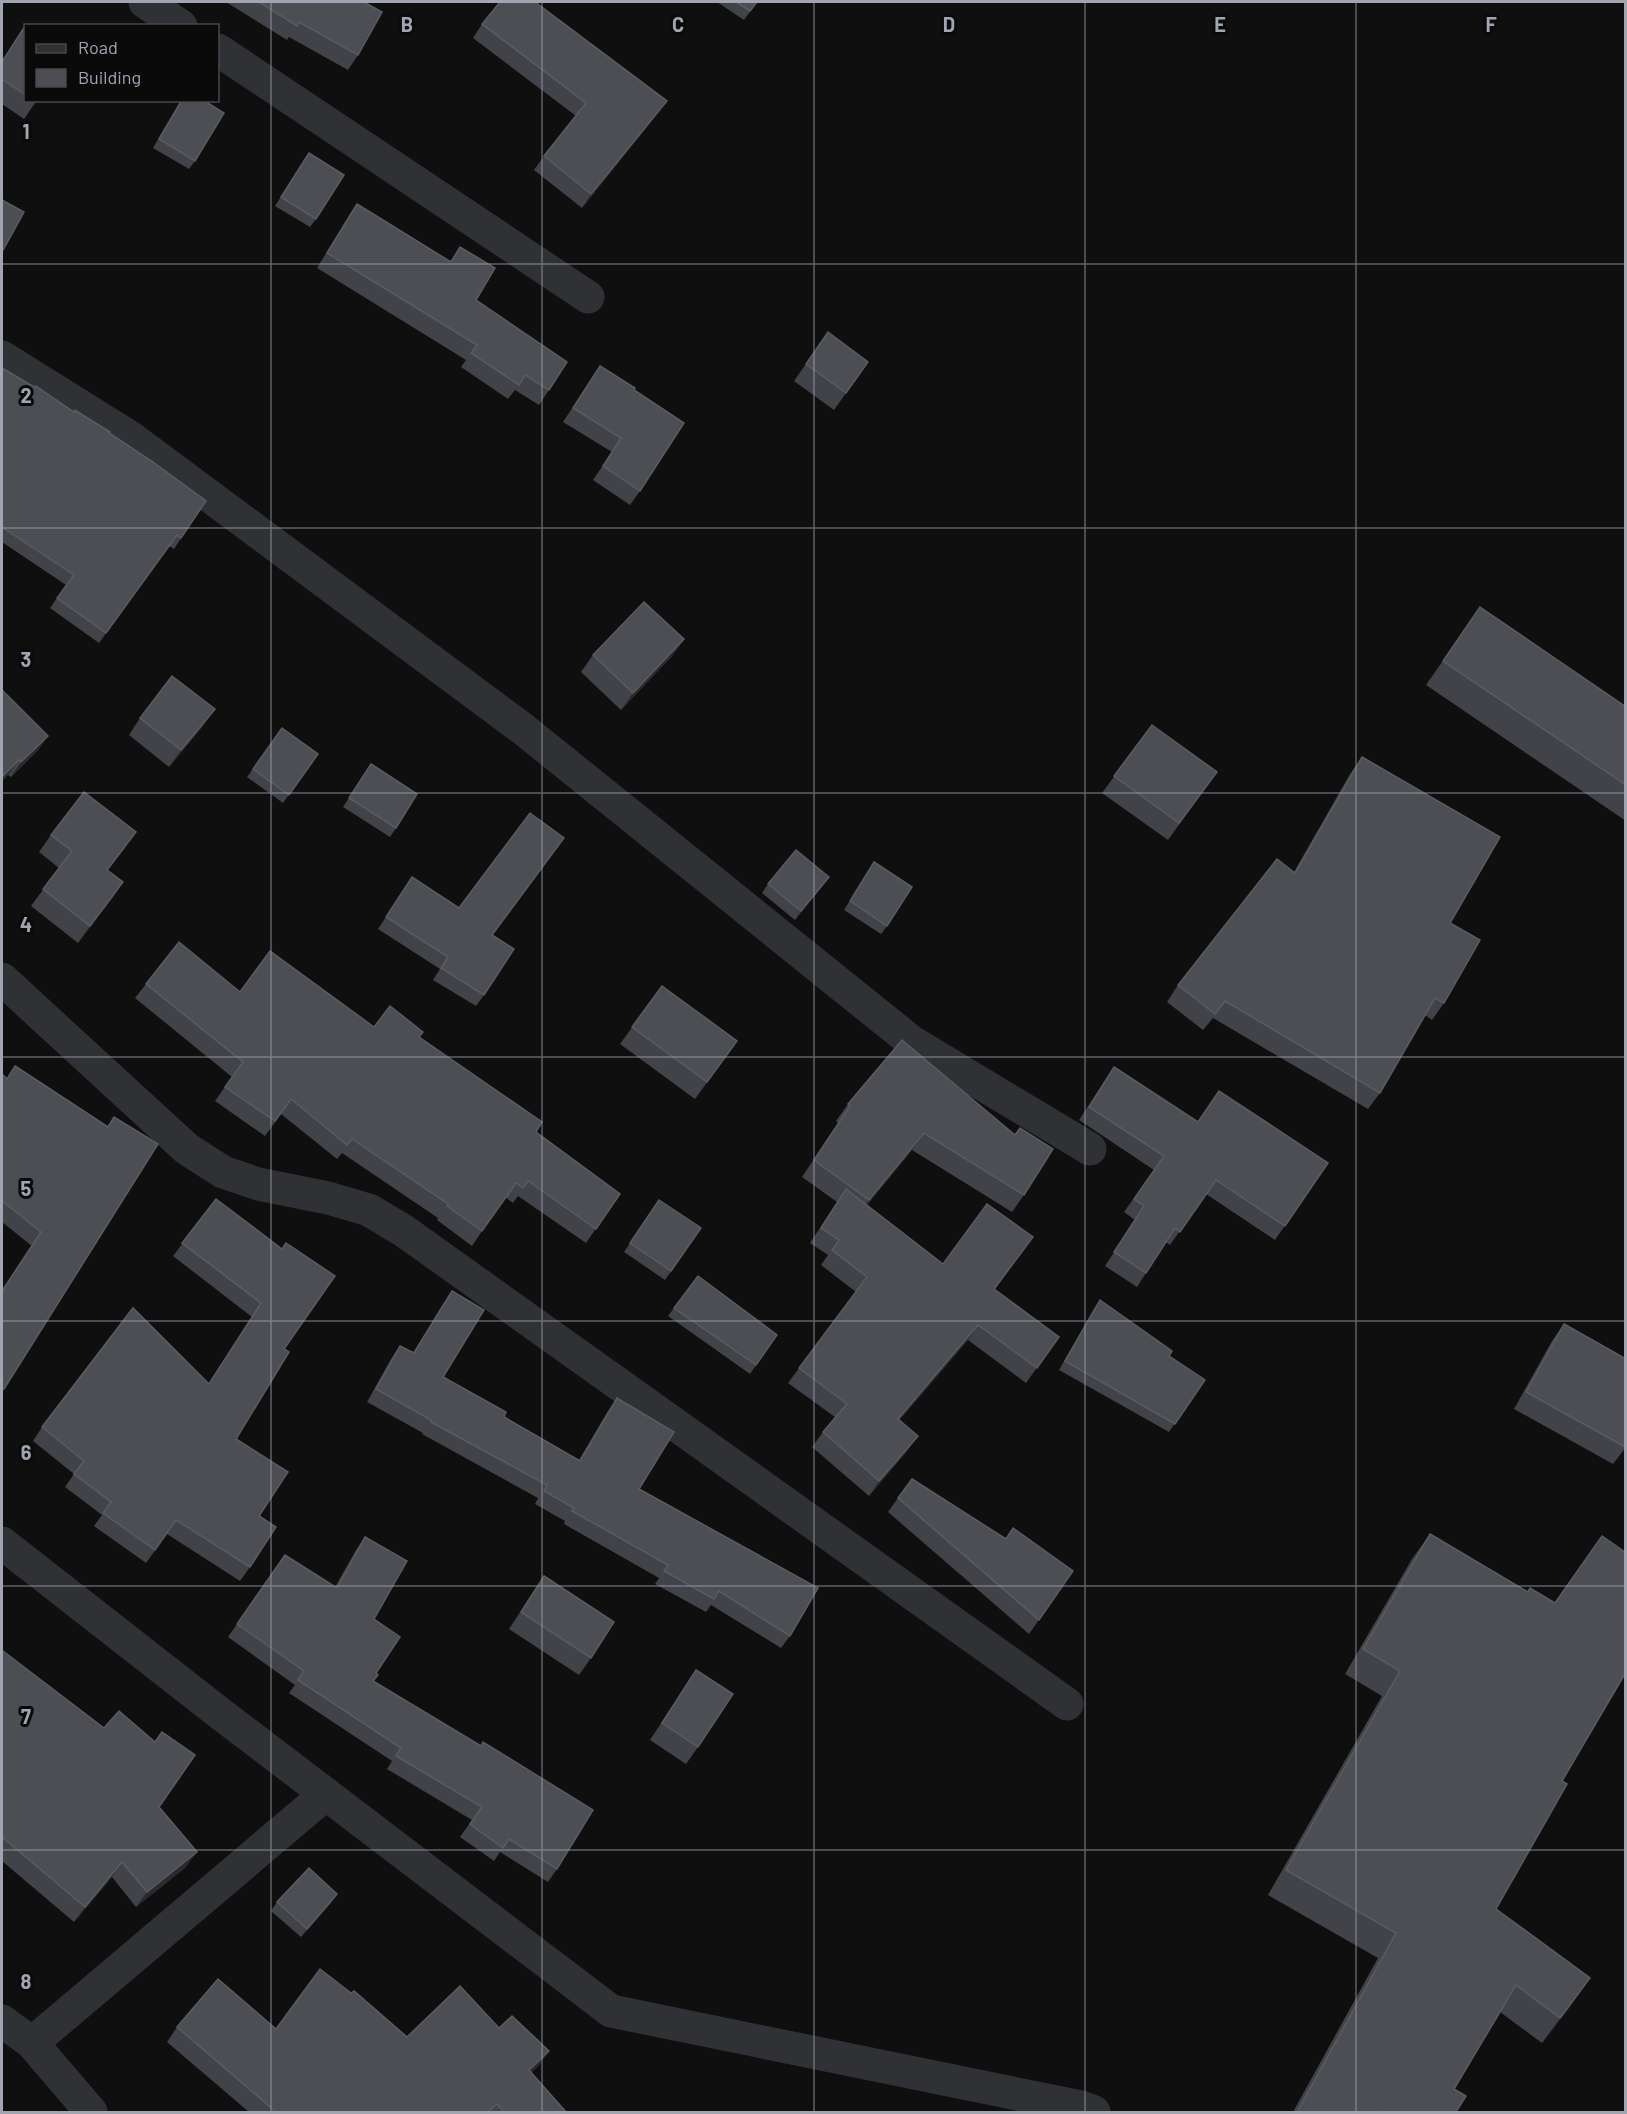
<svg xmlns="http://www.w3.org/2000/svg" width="1627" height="2114" viewBox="0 0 1627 2114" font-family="Barlow,sans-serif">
	<rect width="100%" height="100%" fill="#0f0f10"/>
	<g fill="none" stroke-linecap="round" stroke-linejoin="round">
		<!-- minor -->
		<g stroke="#303135" stroke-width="33">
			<polyline points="145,2 181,26"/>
			<polyline points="218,50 588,297"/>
			<polyline points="2,357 130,437 523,729 912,1042 1090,1149"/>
			<polyline points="2,979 187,1149 223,1172 258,1184 328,1198 369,1210 404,1231 1067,1704"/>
			<polyline points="2,1543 222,1715 611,2011 1081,2107 1094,2112"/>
			<polyline points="2,2021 32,2043 91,2112"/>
			<polyline points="32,2043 326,1794"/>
		</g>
	</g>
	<!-- wall -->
	<g fill="#424348">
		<polygon points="226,2 364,2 358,55 348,70 289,37 287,40"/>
		<polygon points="717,2 757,2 744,20"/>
		<polygon points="482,24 657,114 582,208 534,170 544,156 576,116 473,38"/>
		<polygon points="25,26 26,100 37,100 24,119 2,104 2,61"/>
		<polygon points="181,100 203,100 195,161 189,169 153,148"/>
		<polygon points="309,153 316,219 310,227 275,206"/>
		<polygon points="357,204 450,262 460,247 476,300 549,390 539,405 515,390 508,399 461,367 466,360 317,268 347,219"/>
		<polygon points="828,332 868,362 834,410 794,381"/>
		<polygon points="600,366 634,390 640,491 630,505 593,480 612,452 563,422"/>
		<polygon points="2,368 109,433 206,501 174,549 169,546 99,643 50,608 66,585 2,542"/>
		<polygon points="1480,607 1626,707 1626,821 1426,685"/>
		<polygon points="684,639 672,656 621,710 581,672 593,655"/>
		<polygon points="2,690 48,736 38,750 11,777 8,775 2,781"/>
		<polygon points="140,718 203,726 169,767 129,735"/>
		<polygon points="1152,725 1217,772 1168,840 1102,793"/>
		<polygon points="282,728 318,754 283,803 247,777"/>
		<polygon points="1362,757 1450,923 1444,1003 1432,1020 1425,1015 1380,1093 1368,1109 1213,1018 1203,1030 1167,1002 1178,985 1294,872 1350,774"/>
		<polygon points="365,773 396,828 390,837 343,807"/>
		<polygon points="51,835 124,849 107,871 123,882 78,943 31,906 59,868 39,852"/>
		<polygon points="564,838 492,935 484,995 476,1006 433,980 440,969 378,929 412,877 459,908"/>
		<polygon points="874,862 887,926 881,934 844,910"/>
		<polygon points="829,877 795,920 762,893 768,884"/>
		<polygon points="146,984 240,992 374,1027 420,1037 536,1132 620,1194 586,1243 518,1196 513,1203 505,1197 472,1246 437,1220 438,1218 342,1153 337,1159 281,1114 265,1136 215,1101 232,1077 135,998"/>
		<polygon points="662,986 737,1041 695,1099 620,1044"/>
		<polygon points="902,1040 1024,1195 1012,1212 912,1150 867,1205 943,1264 1022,1252 995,1289 1059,1337 1026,1383 968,1340 899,1420 918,1436 907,1451 869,1496 812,1447 823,1432 835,1417 788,1383 856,1292 821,1265 828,1255 810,1243 837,1202 802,1177 838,1123 836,1121 848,1104"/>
		<polygon points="1114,1067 1198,1122 1219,1091 1328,1163 1275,1240 1206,1194 1170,1245 1166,1242 1137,1287 1105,1266 1135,1220 1124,1212 1154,1170 1079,1120"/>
		<polygon points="2,1074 6,1079 107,1127 114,1117 158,1144 2,1392 2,1291 32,1246 2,1222"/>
		<polygon points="216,1199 284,1349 236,1439 259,1516 250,1567 240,1581 167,1534 146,1563 94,1526 102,1515 65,1487 74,1474 33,1441 42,1427 209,1383 252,1317 173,1256"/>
		<polygon points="659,1200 701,1228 665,1280 624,1252"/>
		<polygon points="452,1291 443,1377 504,1417 579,1460 608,1411 617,1398 639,1489 790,1636 781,1648 711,1605 706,1612 655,1584 659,1578 564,1524 565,1521 535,1504 538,1498 422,1434 423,1433 367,1402 391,1359 400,1346 413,1353 443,1304"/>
		<polygon points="1100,1300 1169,1356 1205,1380 1169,1432 1059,1370 1094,1309"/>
		<polygon points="674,1308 777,1335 750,1374 668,1316"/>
		<polygon points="1564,1324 1626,1447 1613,1464 1514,1409 1552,1341"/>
		<polygon points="898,1498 1006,1539 1073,1571 1029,1634 888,1512"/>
		<polygon points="1430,1534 1562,1781 1496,1909 1572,2004 1542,2043 1500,2012 1454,2089 1456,2112 1293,2112 1378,1958 1268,1895 1382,1696 1345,1674 1412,1559"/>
		<polygon points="365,1537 374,1619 376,1673 373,1681 557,1869 548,1882 500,1852 494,1861 460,1837 472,1820 387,1769 392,1761 289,1693 295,1685 228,1637 285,1555 335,1587 356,1550"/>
		<polygon points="544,1576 591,1658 579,1675 509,1629"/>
		<polygon points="2,1653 159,1807 186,1867 136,1907 112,1877 74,1922 2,1861"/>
		<polygon points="696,1670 698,1747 686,1764 650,1740"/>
		<polygon points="337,1894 331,1903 301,1937 271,1911 277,1902"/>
		<polygon points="177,2027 276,2029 407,2037 499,2028 549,2051 539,2065 531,2073 567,2112 249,2112 167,2042"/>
	</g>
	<!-- shaded-wall -->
	<g fill="#292a2d">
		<polygon points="667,101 657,114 582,208 591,194"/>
		<polygon points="684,639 672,656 621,710 633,693"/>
		<polygon points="215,709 203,726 169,767 181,750"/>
		<polygon points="48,736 38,750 11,777 21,762"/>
		<polygon points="19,760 8,775 2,781 2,777"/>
		<polygon points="136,832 124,849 95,887 107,870"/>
		<polygon points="829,877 823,885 795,920 801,911"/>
		<polygon points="123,882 112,899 78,943 90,926"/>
		<polygon points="924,1133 912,1150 857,1217 869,1200"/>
		<polygon points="978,1325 968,1340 888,1434 898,1419"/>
		<polygon points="918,1436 907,1451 869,1496 879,1481"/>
		<polygon points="197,1852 186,1867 136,1907 147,1892"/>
		<polygon points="122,1862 112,1877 74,1922 85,1907"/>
		<polygon points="337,1894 331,1903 301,1937 307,1929"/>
		<polygon points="1590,1978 1572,2004 1542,2043 1560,2018"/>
		<polygon points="549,2051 539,2065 520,2085 529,2070"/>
	</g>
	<!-- building -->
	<g fill="#4c4e53" stroke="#595c62" stroke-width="1.5">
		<polygon points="259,2 364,2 382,12 358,55 299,22 297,26"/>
		<polygon points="500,2 535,2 667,101 591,194 544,156 586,103 482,24"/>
		<polygon points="736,2 757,2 750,11"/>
		<polygon points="25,26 26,26 26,95 2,79 2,62"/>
		<polygon points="182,100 203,100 224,113 195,161 159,139"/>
		<polygon points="309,153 344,175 316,219 281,197"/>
		<polygon points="2,200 24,212 2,252"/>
		<polygon points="357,204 451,262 460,247 495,268 476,300 567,362 549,390 525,375 519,385 471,353 477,345 327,253"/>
		<polygon points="828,332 868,362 846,393 806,364"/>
		<polygon points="600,366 635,388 634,390 684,423 640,491 603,466 621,438 573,408"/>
		<polygon points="2,368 34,387 36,386 74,412 75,410 110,432 109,433 153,462 206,501 181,538 177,535 106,633 57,598 74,575 2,527"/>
		<polygon points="644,602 684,639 633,693 593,655"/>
		<polygon points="1480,607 1626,707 1626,785 1443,661"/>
		<polygon points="172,676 215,709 181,750 140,718"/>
		<polygon points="2,690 48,736 21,762 19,760 2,777"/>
		<polygon points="1152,725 1217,772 1179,823 1114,776"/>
		<polygon points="282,728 318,754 289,795 253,769"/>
		<polygon points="1362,757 1500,837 1450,923 1480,940 1444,1003 1435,998 1380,1093 1225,1001 1215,1014 1178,985 1277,859 1295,873"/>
		<polygon points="371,764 417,794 396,828 349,798"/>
		<polygon points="84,792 136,832 107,870 123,882 90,926 43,889 72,851 51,835"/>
		<polygon points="530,813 564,838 492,935 514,949 484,995 441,968 448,957 386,917 412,877 459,908"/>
		<polygon points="796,850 829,877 801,911 768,884"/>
		<polygon points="874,862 912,887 887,926 850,901"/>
		<polygon points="179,942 240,992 270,951 374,1027 390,1006 423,1032 419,1037 542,1122 536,1132 620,1194 596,1229 528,1181 523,1188 516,1183 482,1231 447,1206 448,1204 352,1139 347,1145 291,1099 275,1121 225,1087 243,1062 146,984"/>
		<polygon points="662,986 737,1041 707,1082 632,1027"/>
		<polygon points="902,1040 1015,1135 1020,1128 1053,1149 1024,1195 924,1133 869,1200 814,1160 850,1106 848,1104"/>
		<polygon points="15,1066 108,1127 114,1117 158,1144 4,1389 2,1388 2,1291 41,1232 2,1201 2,1074 7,1079"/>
		<polygon points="1114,1067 1198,1122 1219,1091 1328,1163 1285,1226 1216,1180 1180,1232 1175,1228 1146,1273 1114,1252 1144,1206 1134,1199 1164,1156 1089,1107"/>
		<polygon points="846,1189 943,1264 987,1204 1033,1237 994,1289 1059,1337 1037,1368 978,1325 898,1419 918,1436 879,1481 823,1432 847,1404 799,1368 867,1277 832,1250 839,1240 821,1228"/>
		<polygon points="216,1199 282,1249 286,1243 335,1276 284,1349 289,1352 236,1439 288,1472 259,1516 276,1527 250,1567 176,1520 155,1550 103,1513 111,1502 74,1474 84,1461 42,1427 133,1308 209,1384 261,1303 182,1243"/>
		<polygon points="659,1200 701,1228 671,1271 630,1243"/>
		<polygon points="698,1276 777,1335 756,1365 674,1308"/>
		<polygon points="452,1291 484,1310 443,1377 506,1412 504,1417 580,1461 617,1398 674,1432 639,1489 818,1588 790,1636 719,1591 714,1599 664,1571 668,1565 572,1511 574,1508 544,1491 547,1485 431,1422 431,1420 376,1389 400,1346 414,1353"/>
		<polygon points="1100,1300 1172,1351 1169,1356 1205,1380 1175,1424 1065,1361"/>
		<polygon points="1564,1324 1626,1359 1625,1447 1526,1392"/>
		<polygon points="912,1479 1006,1539 1013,1528 1073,1571 1039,1620 898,1498"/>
		<polygon points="1430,1534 1528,1592 1530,1588 1555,1603 1602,1536 1626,1553 1626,1672 1562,1781 1567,1784 1496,1909 1590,1978 1560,2018 1516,1985 1454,2089 1466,2096 1456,2112 1385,2112 1382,2111 1381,2112 1297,2112 1396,1933 1286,1870 1400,1671 1363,1649"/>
		<polygon points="365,1537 407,1561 374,1619 400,1637 376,1673 378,1675 373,1681 481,1746 483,1742 593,1810 557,1869 509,1839 503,1848 470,1824 482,1807 396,1756 401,1748 298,1680 304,1671 237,1624 285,1555 337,1588"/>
		<polygon points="544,1576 614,1622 591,1658 521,1612"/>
		<polygon points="3,1651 104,1728 119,1711 155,1742 162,1732 195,1755 159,1807 197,1852 147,1892 122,1862 85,1907 2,1837 2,1653"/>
		<polygon points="696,1670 733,1694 698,1747 662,1723"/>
		<polygon points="309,1868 337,1894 307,1929 277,1902"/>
		<polygon points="320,1969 351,1993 354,1991 407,2037 460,1986 499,2028 512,2016 549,2051 529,2070 566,2112 504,2112 497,2104 488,2112 276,2112 177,2027 218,1979 276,2029"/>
	</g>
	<!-- grid -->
	<path fill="none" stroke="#a0a5b1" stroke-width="1.5" stroke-opacity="0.55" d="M271 2V2112M542 2V2112M814 2V2112M1085 2V2112M1356 2V2112M2 264H1626M2 528H1626M2 793H1626M2 1057H1626M2 1321H1626M2 1586H1626M2 1850H1626"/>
	<g font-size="20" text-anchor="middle" font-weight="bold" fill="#a0a5b1" stroke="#0a0a0b" stroke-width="6" stroke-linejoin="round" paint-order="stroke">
		<text x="407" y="32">B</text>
		<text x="678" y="32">C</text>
		<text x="949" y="32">D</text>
		<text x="1220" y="32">E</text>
		<text x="1491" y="32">F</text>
		<text x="26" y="139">1</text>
		<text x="26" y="403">2</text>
		<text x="26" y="667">3</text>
		<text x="26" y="932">4</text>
		<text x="26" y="1196">5</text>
		<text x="26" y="1460">6</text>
		<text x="26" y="1724">7</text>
		<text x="26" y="1989">8</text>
	</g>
	<!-- border -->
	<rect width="1627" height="2114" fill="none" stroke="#a0a5b1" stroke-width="6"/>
	<!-- legend -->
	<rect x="24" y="24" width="195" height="78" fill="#0a0a0b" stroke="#46484d" stroke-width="1.5"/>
	<rect x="36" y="44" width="30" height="9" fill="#303135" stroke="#46484d" stroke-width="1.5"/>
	<text x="78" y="54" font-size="18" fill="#a0a5b1">Road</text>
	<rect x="36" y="69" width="30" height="18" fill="#4c4e53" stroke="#46484d" stroke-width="1.5"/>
	<text x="78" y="84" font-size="18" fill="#a0a5b1">Building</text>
</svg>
